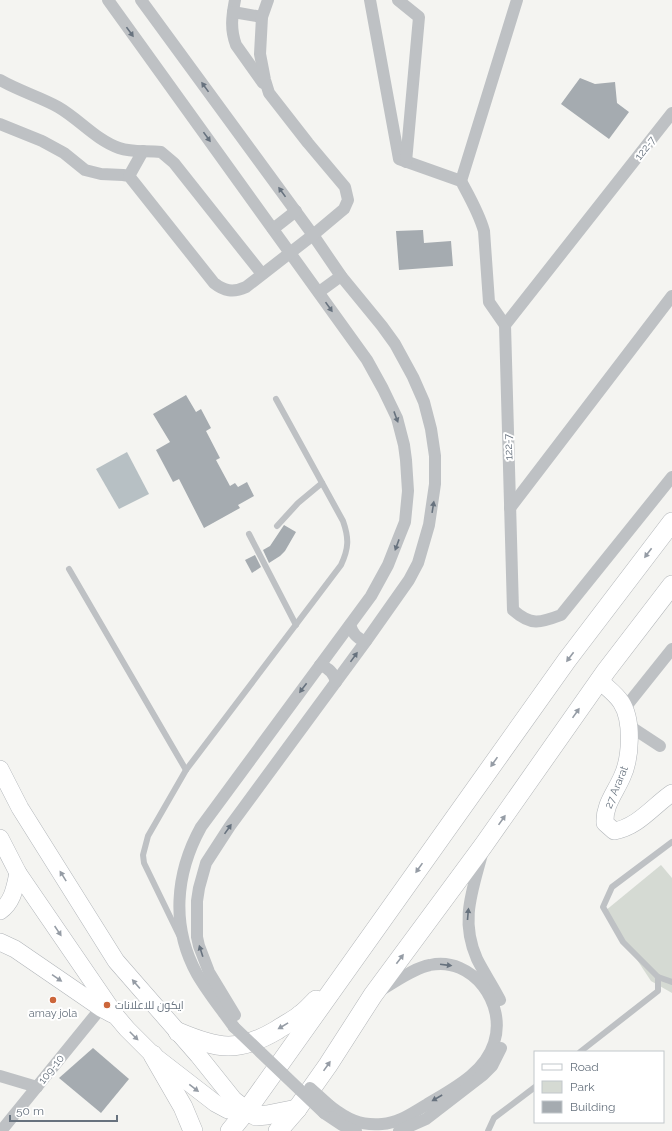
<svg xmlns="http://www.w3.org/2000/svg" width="672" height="1131" viewBox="0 0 672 1131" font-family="Raleway,Cairo,sans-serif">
	<rect width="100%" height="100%" fill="#f4f4f1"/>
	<!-- green -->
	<polygon fill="#d5dad3" points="661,865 672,878 672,993 651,981 605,911"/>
	<!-- water -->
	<polygon fill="#b7c0c4" points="127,452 149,494 119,509 96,469"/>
	<!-- building -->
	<g fill="#a5abb0">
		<polygon points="580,78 595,84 615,82 617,103 629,112 609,139 561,104"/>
		<polygon points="423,230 424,243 451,241 453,266 399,270 396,231"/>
		<polygon points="186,395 196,412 201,409 211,428 206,431 220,458 216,460 230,486 235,483 238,487 247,482 254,496 238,505 240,508 204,528 179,479 173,482 156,450 170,442 153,414"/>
		<polygon points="284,525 296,532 285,551 280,556 269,563 263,550 270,546"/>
		<polygon points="255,555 261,567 252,573 245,560"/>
		<polygon points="93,1048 129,1079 101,1113 59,1078"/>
	</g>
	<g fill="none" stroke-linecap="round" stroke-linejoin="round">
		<defs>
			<g id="secondary">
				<path d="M599 680C606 687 616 694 621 702 633 720 631 758 622 777 615 793 604 805 605 823L614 831C638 827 653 806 672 793"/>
				<polyline points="0,769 20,808 116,961 198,1055 234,1100 247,1110"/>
				<polyline points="0,838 18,873 116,1016 127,1029 153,1055 215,1103 228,1110 247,1110"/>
				<path d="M0 911C13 902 15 887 18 873"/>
				<polyline points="0,942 15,949 101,1008 112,1014"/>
			</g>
			<g id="primary">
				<path d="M178 1032C218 1049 238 1053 277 1030 284 1025 293 1021 300 1015 306 1011 311 1005 316 1000"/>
				<polyline points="153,1055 183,1107 193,1131"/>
				<polyline points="247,1110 256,1116 267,1115 297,1109"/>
				<polyline points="230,1131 247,1110 316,1013 567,660 672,522"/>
				<polyline points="278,1131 297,1109 328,1065 373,995 483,846 606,671 672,585"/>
			</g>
		</defs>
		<!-- secondary casing -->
		<use href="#secondary" stroke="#b1b5b9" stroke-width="18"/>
		<!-- primary casing -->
		<use href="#primary" stroke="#b2b5b8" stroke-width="20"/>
		<!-- lane -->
		<g stroke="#bec1c4" stroke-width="6">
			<polyline points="277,526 298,503 322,483"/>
			<polyline points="249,534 296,625"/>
			<polyline points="69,569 186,770"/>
			<path d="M179 935 144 863 143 855 148 836 186 770 341 565C349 548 349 538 343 521L276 399"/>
			<polyline points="658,977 672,982"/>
			<polyline points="580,1052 658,991 658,977 623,942 603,907 612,887 672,842"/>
			<polyline points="488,1131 494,1118 535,1087"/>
		</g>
		<!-- street -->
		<g stroke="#bec1c4" stroke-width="12">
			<path d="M108 0 367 360 383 389 397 418 404 445 406 460 408 491 405 522 399 537 388 565 371 596 201 827C175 874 171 927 197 974 208 993 222 1010 234 1027"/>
			<polyline points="141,0 313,235 341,276 382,326 395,344 413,377 424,402 431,429 435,456 435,484 429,525 418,563 409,580 366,641 230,826 206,863 199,888 197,901 197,937 199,946 209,972 235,1015"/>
			<path d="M235 0C232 16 230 29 236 45L263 83"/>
			<path d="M370 0 399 159 461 181C470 198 479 213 484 231L489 302 505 325"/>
			<polyline points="398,0 419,17 406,162"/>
			<polyline points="233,12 262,17"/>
			<path d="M0 80C19 91 40 97 58 107 79 119 96 140 119 148 133 153 147 150 161 152L174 163 262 274"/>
			<path d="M672 113 505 325 513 610C531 626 540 623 561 615L672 477"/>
			<path d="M0 124 42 141 64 153 85 170 101 174 123 175 129 176 214 283C224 291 233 293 246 287L313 235 344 209 348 200 345 187 308 143 269 93 265 80 260 54 262 17 268 0"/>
			<polyline points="129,176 143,151"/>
			<polyline points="461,181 517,0"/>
			<polyline points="273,229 296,211"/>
			<polyline points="319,292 341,276"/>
			<polyline points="510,508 672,296"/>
			<path d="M350 625C353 634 357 639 366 641"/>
			<path d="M320 665C329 668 334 673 336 682"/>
			<polyline points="624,709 672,649"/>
			<polyline points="628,725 660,746"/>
			<path d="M482 854C472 892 460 921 477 959 484 973 493 986 500 1000"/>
			<polyline points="0,1076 37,1087"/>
			<path d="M330 1106C347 1119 360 1126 382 1124 399 1123 412 1113 426 1105 452 1089 484 1074 494 1043 507 1004 473 956 430 965 413 968 394 983 379 991"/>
			<polyline points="324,1113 342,1125 356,1131"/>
			<polyline points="1,1131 101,1008"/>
			<polyline points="399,1131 426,1119 483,1075 492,1066 501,1048"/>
		</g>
		<!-- secondary -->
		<use href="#secondary" stroke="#fff" stroke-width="17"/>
		<!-- primary -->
		<use href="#primary" stroke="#fff" stroke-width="19"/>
		<!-- street-bridge -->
		<g stroke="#bec1c4" stroke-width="12">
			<polyline points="234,1027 324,1113"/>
			<polyline points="310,1088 330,1106"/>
		</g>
	</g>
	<!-- one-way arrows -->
	<defs><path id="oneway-solid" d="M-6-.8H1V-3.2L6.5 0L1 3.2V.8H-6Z"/></defs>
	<g fill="#67727e">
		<use href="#oneway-solid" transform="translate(130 32) rotate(54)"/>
		<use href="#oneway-solid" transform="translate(205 87) rotate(-126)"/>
		<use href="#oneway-solid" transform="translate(207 137) rotate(54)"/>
		<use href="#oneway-solid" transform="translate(282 192) rotate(-126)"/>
		<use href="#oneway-solid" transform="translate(329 307) rotate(55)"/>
		<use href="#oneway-solid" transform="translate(396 417) rotate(70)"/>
		<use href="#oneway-solid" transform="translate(433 507) rotate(-81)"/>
		<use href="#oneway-solid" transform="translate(397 545) rotate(110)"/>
		<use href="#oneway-solid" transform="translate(354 657) rotate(-54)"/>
		<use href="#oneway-solid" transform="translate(303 688) rotate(127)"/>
		<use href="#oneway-solid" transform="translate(228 829) rotate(-55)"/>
		<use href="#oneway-solid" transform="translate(468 914) rotate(-85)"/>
		<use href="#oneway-solid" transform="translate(201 951) rotate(-108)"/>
		<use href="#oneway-solid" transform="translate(446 965) rotate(7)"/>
		<use href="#oneway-solid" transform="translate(437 1098) rotate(150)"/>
	</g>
	<g fill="#959ca5">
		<use href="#oneway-solid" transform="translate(648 553) rotate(127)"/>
		<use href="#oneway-solid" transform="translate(570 657) rotate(127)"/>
		<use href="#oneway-solid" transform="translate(576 713) rotate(-55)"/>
		<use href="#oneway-solid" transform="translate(494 762) rotate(125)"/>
		<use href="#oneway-solid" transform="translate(502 820) rotate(-55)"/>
		<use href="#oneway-solid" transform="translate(419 868) rotate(125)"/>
		<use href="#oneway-solid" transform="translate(63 876) rotate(-122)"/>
		<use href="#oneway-solid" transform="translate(58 931) rotate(56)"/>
		<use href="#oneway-solid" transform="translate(400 959) rotate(-53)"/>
		<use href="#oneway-solid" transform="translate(57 978) rotate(34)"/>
		<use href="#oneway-solid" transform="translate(136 984) rotate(-131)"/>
		<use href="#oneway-solid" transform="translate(283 1026) rotate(149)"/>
		<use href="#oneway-solid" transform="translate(134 1036) rotate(45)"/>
		<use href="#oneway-solid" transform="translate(327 1066) rotate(-55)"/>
		<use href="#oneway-solid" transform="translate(194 1088) rotate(38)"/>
	</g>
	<!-- markers -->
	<g fill="#cc663a" stroke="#fff" stroke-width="1.5">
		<circle cx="53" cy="1000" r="4"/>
		<circle cx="107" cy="1005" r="4"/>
	</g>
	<g text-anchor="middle" stroke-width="4" stroke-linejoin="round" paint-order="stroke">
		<!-- street labels -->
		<g font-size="11" fill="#67727e" stroke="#fff">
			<text transform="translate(645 148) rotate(-52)" y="4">122-7</text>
			<text transform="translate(508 447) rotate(-92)" y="4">122-7</text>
			<text transform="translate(616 787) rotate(-68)" y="4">27 Ararat</text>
			<text transform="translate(51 1069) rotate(-51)" y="4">109-10</text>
		</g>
		<!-- poi labels -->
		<g font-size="11" fill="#67727e" stroke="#fff" text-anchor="start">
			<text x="115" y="1009">ايكون للاعلانات</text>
			<text x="53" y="1017" text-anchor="middle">amay jola</text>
		</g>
	</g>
	<!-- legend -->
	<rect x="534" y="1051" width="130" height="72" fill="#ffffff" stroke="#c2c7cb"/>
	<rect x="542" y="1064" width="20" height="6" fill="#ffffff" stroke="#c2c7cb"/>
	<text x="570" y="1071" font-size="12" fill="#67727e">Road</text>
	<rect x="542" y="1081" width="20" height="12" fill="#d5dad3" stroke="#c2c7cb"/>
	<text x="570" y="1091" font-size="12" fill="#67727e">Park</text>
	<rect x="542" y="1101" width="20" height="12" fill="#a5abb0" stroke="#c2c7cb"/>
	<text x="570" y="1111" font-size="12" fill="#67727e">Building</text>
	<!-- scale -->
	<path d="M10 1115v6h107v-6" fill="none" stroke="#67727e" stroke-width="2"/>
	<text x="16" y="1115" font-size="12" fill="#67727e" stroke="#ffffff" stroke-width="3" paint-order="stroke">50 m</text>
</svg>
